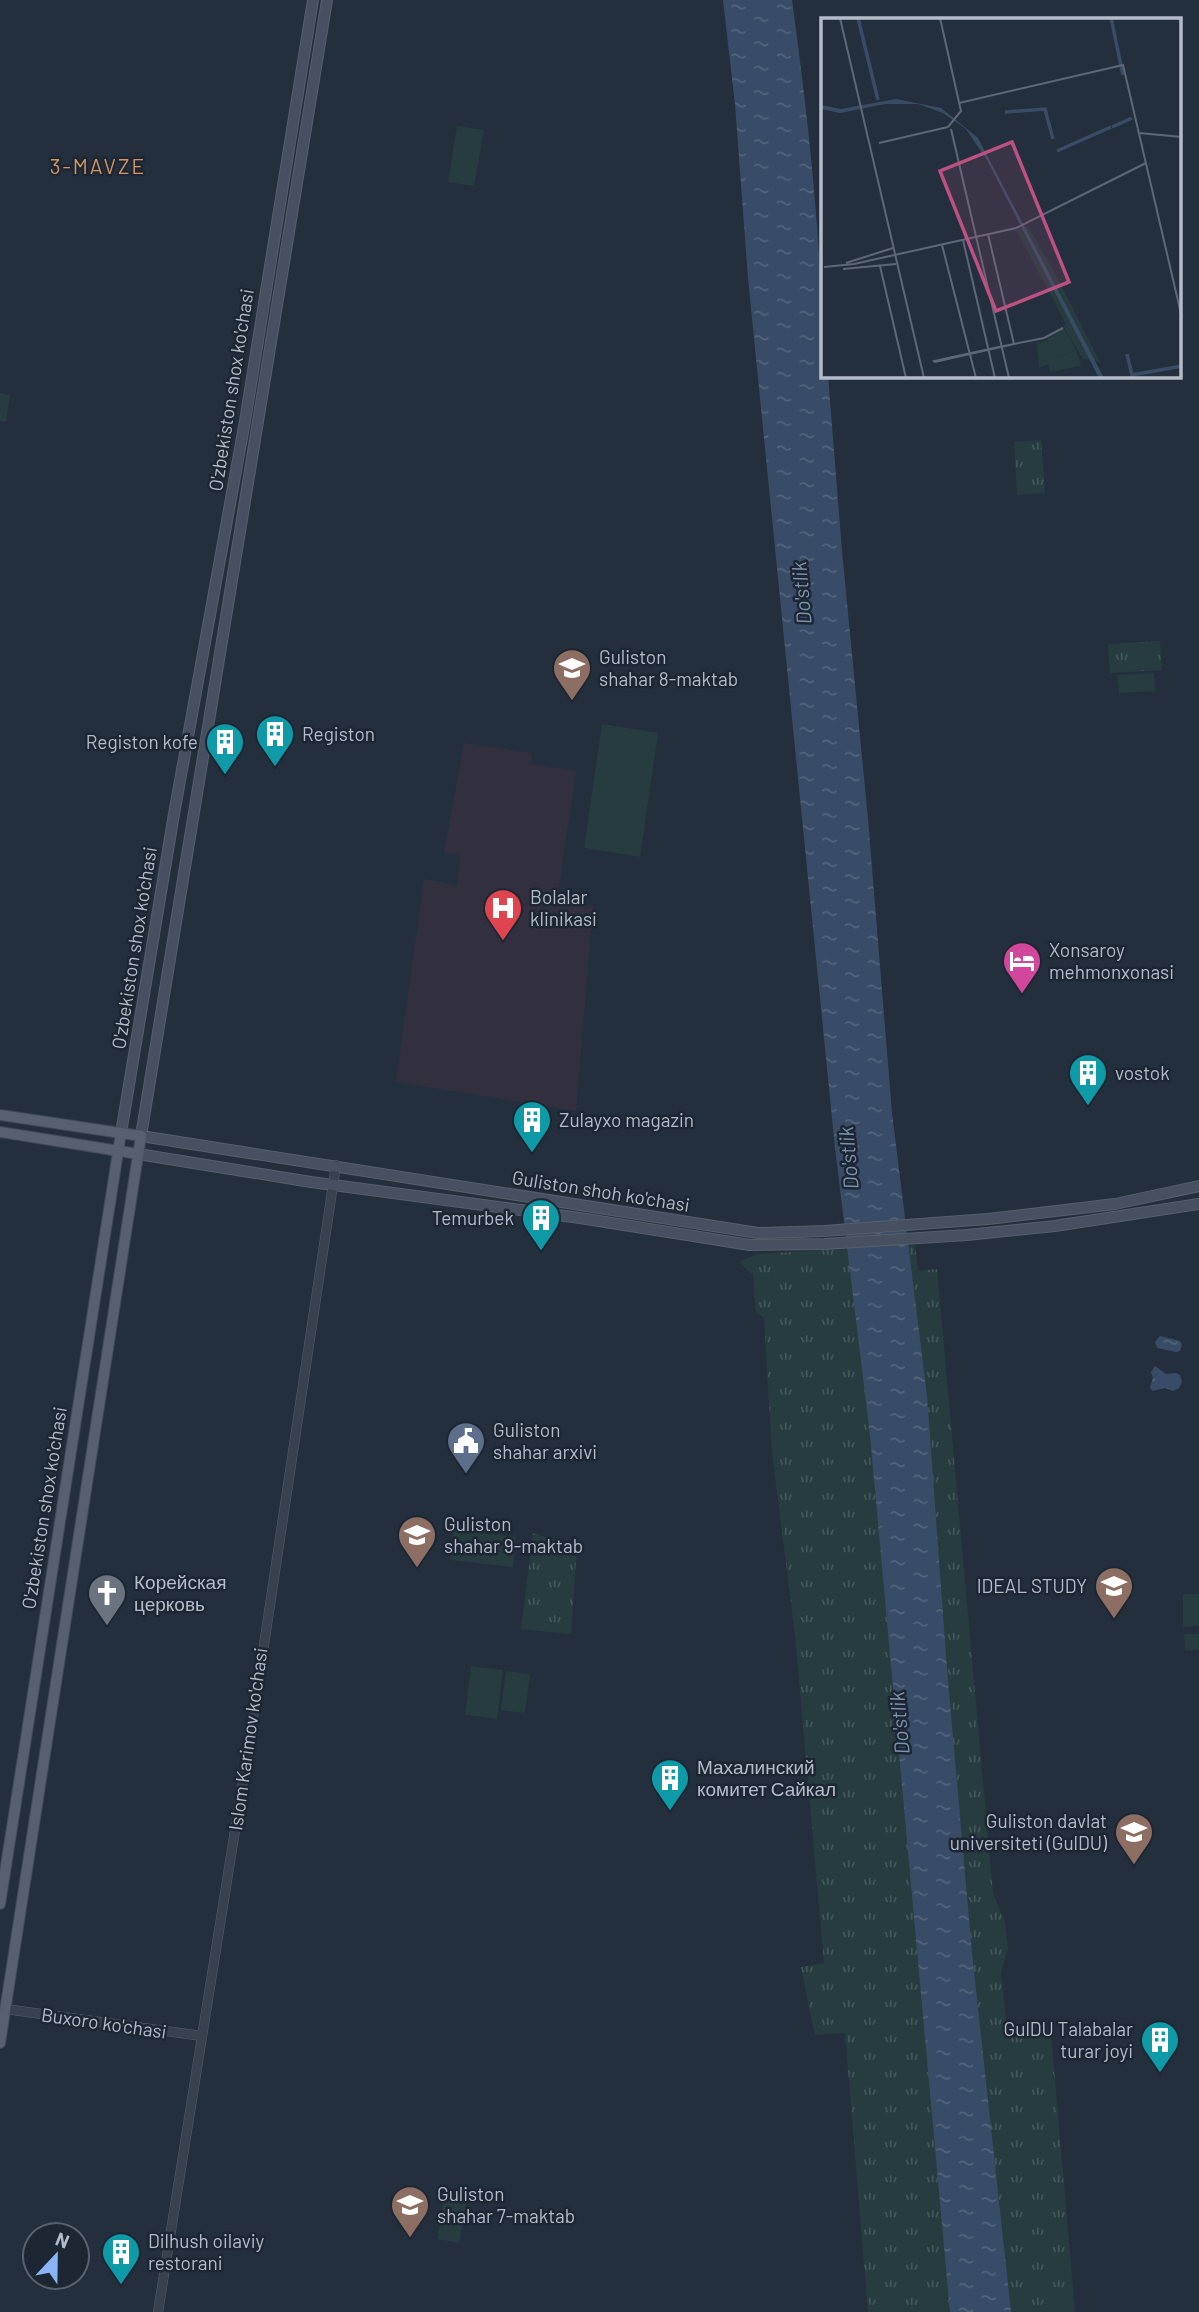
<svg xmlns="http://www.w3.org/2000/svg" width="1199" height="2312" viewBox="0 0 1199 2312" font-family="Barlow,sans-serif">
	<defs>
		<pattern id="park-tufts" width="24" height="20" patternUnits="userSpaceOnUse" patternTransform="scale(1.75)"><rect width="24" height="20" fill="#263c3f"/><path d="M3 7l-1-3M5 7V3M7 7l1-3M15 17l-1-3M17 17v-4M19 17l1-3" fill="none" stroke="#435659"/></pattern>
		<pattern id="water-ripples" width="26" height="14" patternUnits="userSpaceOnUse" patternTransform="scale(1.75)"><rect width="26" height="14" fill="#394c67"/><path d="M2 4q2-2 4 0t4 0M15 11q2-2 4 0t4 0" fill="none" stroke="#53647b"/></pattern>
	</defs>
	<rect width="100%" height="100%" fill="#242f3e"/>
	<!-- medical -->
	<polygon fill="#32303f" points="464,743 532,753 531,764 576,771 557,901 593,906 576,1111 396,1082 424,879 457,885 461,855 444,853"/>
	<!-- green -->
	<g fill="#263c3f">
		<polygon points="457,126 484,130 474,186 448,182"/>
		<polygon points="0,393 10,395 6,422 0,421"/>
		<polygon points="1154,673 1155,691 1119,693 1117,675"/>
		<polygon points="602,724 658,733 640,857 584,848"/>
		<polygon points="453,1530 516,1537 513,1567 450,1560"/>
		<polygon points="1183,1594 1199,1594 1199,1626 1183,1627"/>
		<polygon points="1184,1634 1199,1634 1199,1650 1185,1651"/>
		<polygon points="471,1666 503,1670 497,1719 465,1715"/>
		<polygon points="506,1671 530,1674 525,1713 501,1710"/>
		<polygon points="444,2195 467,2199 459,2243 437,2239"/>
	</g>
	<!-- park -->
	<g fill="url(#park-tufts)">
		<polygon points="1041,440 1045,493 1017,495 1014,442"/>
		<polygon points="1160,641 1162,670 1110,673 1108,644"/>
		<polygon points="915,1245 918,1271 937,1269 993,1894 1005,1922 1008,1949 1001,1972 1008,2038 1051,2034 1075,2312 868,2312 845,2033 815,2035 801,1967 824,1963 795,1635 772,1453 764,1318 756,1312 753,1275 739,1262 757,1254"/>
		<polygon points="533,1533 577,1547 571,1634 521,1629"/>
	</g>
	<!-- water -->
	<g fill="url(#water-ripples)">
		<path d="M723 0H792C809 125 823 250 823 376H828L842 551 868 819 892 1113 927 1396 947 1669 972 1953 1011 2312H950L870 1435 835 1148 748 278 735 104Z"/>
		<polygon points="1160,1336 1180,1341 1182,1345 1180,1351 1176,1352 1157,1348 1155,1342"/>
		<polygon points="1155,1366 1166,1374 1176,1373 1180,1375 1182,1382 1179,1388 1173,1391 1165,1388 1152,1391 1150,1387 1153,1378 1151,1372"/>
	</g>
	<g fill="none" stroke-linecap="round" stroke-linejoin="round">
		<defs>
			<g id="tertiary">
				<polyline points="5,2009 202,2036"/>
				<polyline points="158,2312 253,1718 336,1165"/>
			</g>
			<g id="secondary">
				<polyline points="327,0 141,1136 758,1233 824,1231 988,1219 1115,1204 1199,1186"/>
				<polyline points="121,1133 174,814 245,421 313,0"/>
				<polyline points="138,1154 311,1182 580,1218 750,1245 824,1244 967,1235 1055,1226 1199,1204"/>
			</g>
			<g id="primary">
				<polyline points="0,1115 141,1136 0,2043"/>
				<polyline points="0,1132 138,1154"/>
				<polyline points="0,1904 121,1133"/>
			</g>
		</defs>
		<!-- tertiary casing -->
		<use href="#tertiary" stroke="#565f6c" stroke-width="10"/>
		<!-- secondary casing -->
		<use href="#secondary" stroke="#565f6c" stroke-width="12"/>
		<!-- primary casing -->
		<use href="#primary" stroke="#414a57" stroke-width="12"/>
		<!-- tertiary -->
		<use href="#tertiary" stroke="#38414e" stroke-width="9"/>
		<!-- secondary -->
		<use href="#secondary" stroke="#465061" stroke-width="10"/>
		<!-- primary -->
		<use href="#primary" stroke="#56606e" stroke-width="10"/>
	</g>
	<!-- icons -->
	<defs>
		<symbol id="school-pin" viewBox="-11 -11 22 30"><path d="M0 17L-7.5 6A9.5 9.5 0 1 1 7.5 6Z" fill="#8d6e63" stroke="#1d2633"/><path d="M0-5L7-2L0 1L-7-2ZM-4 1L0 2.5L4 1V4Q0 6-4 4Z" fill="#fff"/></symbol>
		<symbol id="building-pin" viewBox="-11 -11 22 30"><path d="M0 17L-7.5 6A9.5 9.5 0 1 1 7.5 6Z" fill="#0f9aa8" stroke="#1d2633"/><path d="M-4-6H4V6H1V3H-1V6H-4ZM-2.5-4.3h1.7v1.8h-1.7ZM.8-4.3h1.7v1.8H.8ZM-2.5-1h1.7V.8h-1.7ZM.8-1h1.7V.8H.8Z" fill="#fff"/></symbol>
		<symbol id="hospital-pin" viewBox="-11 -11 22 30"><path d="M0 17L-7.5 6A9.5 9.5 0 1 1 7.5 6Z" fill="#e0444e" stroke="#1d2633"/><path d="M-5-5h3v3.5h4V-5h3V5h-3V1.5h-4V5h-3Z" fill="#fff"/></symbol>
		<symbol id="hotel-pin" viewBox="-11 -11 22 30"><path d="M0 17L-7.5 6A9.5 9.5 0 1 1 7.5 6Z" fill="#d1479c" stroke="#1d2633"/><path d="M-6-4.5h1.5V1H6V5H4.5V3h-9V5H-6ZM-4 0a1.8 1.8 0 1 1 3.6 0ZM.5 0V-2.5h3Q6-2.5 6 0Z" fill="#fff"/></symbol>
		<symbol id="civic-pin" viewBox="-11 -11 22 30"><path d="M0 17L-7.5 6A9.5 9.5 0 1 1 7.5 6Z" fill="#5c6f8a" stroke="#1d2633"/><path d="M-.6-6.5H3V-4.5H.6V-3L4-1V1h2V6H-6V1h2V-1L-.6-3ZM-1.2 2.5V6h2.4V2.5Z" fill="#fff"/></symbol>
		<symbol id="church-pin" viewBox="-11 -11 22 30"><path d="M0 17L-7.5 6A9.5 9.5 0 1 1 7.5 6Z" fill="#6b7280" stroke="#1d2633"/><path d="M-1.2-6h2.4v3.5h3.3v2.4h-3.3V6h-2.4V-.1h-3.3v-2.4h3.3Z" fill="#fff"/></symbol>
		<symbol id="university-pin" viewBox="-11 -11 22 30"><path d="M0 17L-7.5 6A9.5 9.5 0 1 1 7.5 6Z" fill="#8d6e63" stroke="#1d2633"/><path d="M0-5L7-2L0 1L-7-2ZM-4 1L0 2.5L4 1V4Q0 6-4 4Z" fill="#fff"/></symbol>
	</defs>
	<g fill-rule="evenodd">
		<use href="#school-pin" x="550" y="646" width="44" height="60"/>
		<use href="#building-pin" x="253" y="712" width="44" height="60"/>
		<use href="#building-pin" x="203" y="720" width="44" height="60"/>
		<use href="#hospital-pin" x="481" y="886" width="44" height="60"/>
		<use href="#hotel-pin" x="1000" y="939" width="44" height="60"/>
		<use href="#building-pin" x="1066" y="1051" width="44" height="60"/>
		<use href="#building-pin" x="510" y="1098" width="44" height="60"/>
		<use href="#building-pin" x="519" y="1196" width="44" height="60"/>
		<use href="#civic-pin" x="444" y="1419" width="44" height="60"/>
		<use href="#school-pin" x="395" y="1513" width="44" height="60"/>
		<use href="#school-pin" x="1092" y="1564" width="44" height="60"/>
		<use href="#church-pin" x="85" y="1571" width="44" height="60"/>
		<use href="#building-pin" x="648" y="1756" width="44" height="60"/>
		<use href="#university-pin" x="1112" y="1810" width="44" height="60"/>
		<use href="#building-pin" x="1138" y="2018" width="44" height="60"/>
		<use href="#school-pin" x="388" y="2183" width="44" height="60"/>
		<use href="#building-pin" x="99" y="2230" width="44" height="60"/>
	</g>
	<g text-anchor="middle" stroke-width="5" stroke-linejoin="round" paint-order="stroke">
		<!-- street labels -->
		<g font-size="19" fill="#b4bcc9" stroke="#1d2633">
			<text transform="translate(231 390) rotate(-81)" y="7">O'zbekiston shox ko'chasi</text>
			<text transform="translate(134 948) rotate(-81)" y="7">O'zbekiston shox ko'chasi</text>
			<text transform="translate(601 1191) rotate(9)" y="7">Guliston shoh ko'chasi</text>
			<text transform="translate(44 1508) rotate(-81)" y="7">O'zbekiston shox ko'chasi</text>
			<text transform="translate(248 1739) rotate(-82)" y="7">Islom Karimov ko'chasi</text>
			<text transform="translate(104 2023) rotate(8)" y="7">Buxoro ko'chasi</text>
		</g>
		<!-- poi labels -->
		<g font-size="19" fill="#b4bcc9" stroke="#1d2633" text-anchor="start">
			<text x="599" y="664">Guliston<tspan x="599" dy="22">shahar 8-maktab</tspan></text>
			<text x="302" y="741">Registon</text>
			<text x="198" y="749" text-anchor="end">Registon kofe</text>
			<text x="530" y="904">Bolalar<tspan x="530" dy="22">klinikasi</tspan></text>
			<text x="1049" y="957">Xonsaroy<tspan x="1049" dy="22">mehmonxonasi</tspan></text>
			<text x="1115" y="1080">vostok</text>
			<text x="559" y="1127">Zulayxo magazin</text>
			<text x="514" y="1225" text-anchor="end">Temurbek</text>
			<text x="493" y="1437">Guliston<tspan x="493" dy="22">shahar arxivi</tspan></text>
			<text x="444" y="1531">Guliston<tspan x="444" dy="22">shahar 9-maktab</tspan></text>
			<text x="134" y="1589">Корейская<tspan x="134" dy="22">церковь</tspan></text>
			<text x="1087" y="1593" text-anchor="end">IDEAL STUDY</text>
			<text x="697" y="1774">Махалинский<tspan x="697" dy="22">комитет Сайкал</tspan></text>
			<text x="1107" y="1828" text-anchor="end">Guliston davlat<tspan x="1107" dy="22">universiteti (GulDU)</tspan></text>
			<text x="1133" y="2036" text-anchor="end">GulDU Talabalar<tspan x="1133" dy="22">turar joyi</tspan></text>
			<text x="437" y="2201">Guliston<tspan x="437" dy="22">shahar 7-maktab</tspan></text>
			<text x="148" y="2248">Dilhush oilaviy<tspan x="148" dy="22">restorani</tspan></text>
		</g>
		<!-- neighbourhood labels -->
		<g font-size="21" letter-spacing="2" fill="#d59563" stroke="#1d2633">
			<text x="98" y="174">3-MAVZE</text>
		</g>
		<!-- water labels -->
		<g font-size="21" font-style="italic" fill="#7c92b1" stroke="#1d2633">
			<text transform="translate(802 593) rotate(-95)" y="7">Do'stlik</text>
			<text transform="translate(849 1158) rotate(-95)" y="7">Do'stlik</text>
			<text transform="translate(900 1723) rotate(-95)" y="7">Do'stlik</text>
		</g>
	</g>
	<!-- overview -->
	<g transform="translate(821 18)">
		<rect width="360" height="360" fill="#242f3e"/>
		<path d="M243 311 255 332 242 338 227 336V320Z" fill="#263c3f"/>
		<path d="M206 207 232 251 279 344 262 341 242 308 245 306 195 212ZM227 322 228 336 242 338 255 332 260 348 229 354 227 346 218 350 216 325Z" fill="#263c3f"/>
		<path d="M75 81 120 90 157 120 283 360H278L166 142 145 111 122 95 97 86H64L19 95 0 91V87L20 91Z" fill="#394c67"/>
		<path fill="none" stroke="#394c67" stroke-width="3.5" d="M37 0 57 82M290 0 302 57M184 94 224 91 232 121M291 109 311 100M236 133 290 109M306 336 311 357 361 348"/>
		<path fill="none" stroke="#5e6776" stroke-width="2" d="M19 0 103 360M119 0 140 93 127 109M138 85 302 47 361 300M130 111 188 360M318 115 361 119M58 125 127 109M167 216 193 326M142 222 174 360M121 227 155 360M25 245 72 230M59 248 85 360M3 249 33 246 195 210 325 145M22 251 75 246M193 326 114 344 113 343 178 329 223 320 242 310"/>
		<path fill="#bd5182" fill-opacity="0.15" stroke="#bd5182" stroke-width="3.5" d="M191 124 248 264 175 293 119 153Z"/>
		<rect width="360" height="360" fill="none" stroke="#b4bcc9" stroke-width="3.5"/>
	</g>
	<!-- north arrow -->
	<g transform="translate(56 2256) rotate(22)"><circle r="33" fill="#1d2633" stroke="#59626f" stroke-width="2"/>
	<path d="M0-5L12 26L0 18L-12 26Z" fill="#8ab4f8"/>
	<text y="-10" font-size="19" font-weight="bold" text-anchor="middle" fill="#b4bcc9">N</text>
	</g>
</svg>
